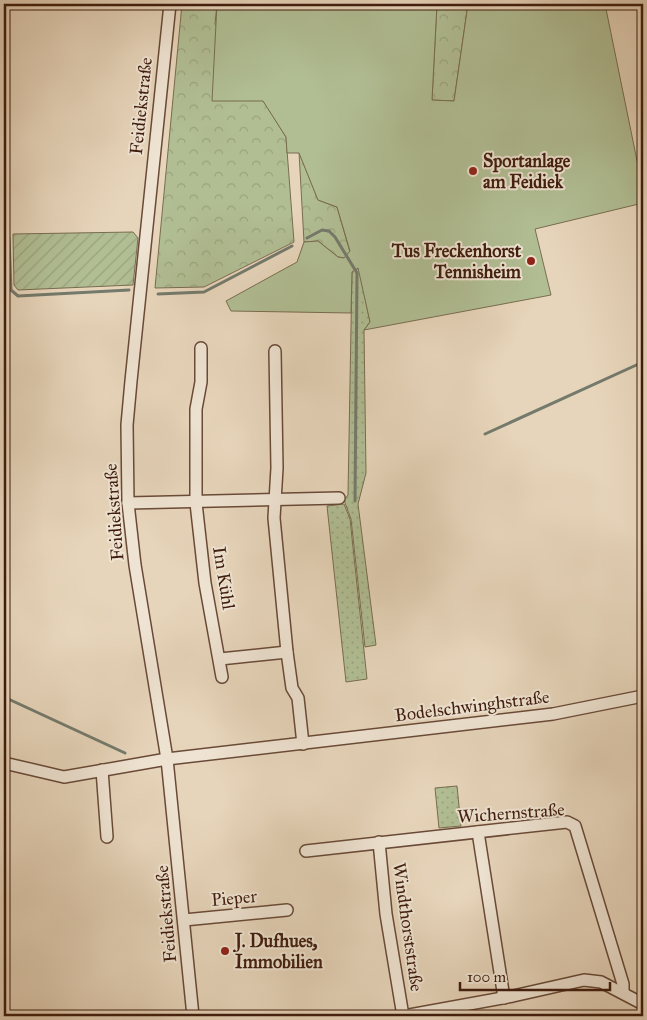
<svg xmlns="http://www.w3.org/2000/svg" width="647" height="1020" viewBox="0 0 647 1020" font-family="'IM FELL Great Primer',serif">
	<defs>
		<pattern id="grass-dots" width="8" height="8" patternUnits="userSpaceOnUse" patternTransform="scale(1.25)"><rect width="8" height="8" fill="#b1be94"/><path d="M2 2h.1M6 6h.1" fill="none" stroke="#99a37e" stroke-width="1.8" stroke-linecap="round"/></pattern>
		<pattern id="forest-crowns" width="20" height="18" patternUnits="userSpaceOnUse" patternTransform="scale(1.25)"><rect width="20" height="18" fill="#b1be94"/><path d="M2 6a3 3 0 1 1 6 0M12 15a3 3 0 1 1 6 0" fill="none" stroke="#99a37e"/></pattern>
		<pattern id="garden-furrows" width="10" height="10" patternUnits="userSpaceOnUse" patternTransform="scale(1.25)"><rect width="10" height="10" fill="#b1be94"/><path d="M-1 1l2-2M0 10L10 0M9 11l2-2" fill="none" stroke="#99a37e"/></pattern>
	</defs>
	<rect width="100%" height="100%" fill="#e7d5bb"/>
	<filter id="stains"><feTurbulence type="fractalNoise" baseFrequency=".004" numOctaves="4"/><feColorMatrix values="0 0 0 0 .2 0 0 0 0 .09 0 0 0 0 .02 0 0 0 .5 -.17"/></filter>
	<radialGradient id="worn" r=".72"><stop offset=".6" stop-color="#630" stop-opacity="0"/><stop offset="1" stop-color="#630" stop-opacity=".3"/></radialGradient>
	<!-- grass -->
	<g fill="url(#grass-dots)" stroke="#786d50">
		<polygon points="359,268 370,322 364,330 366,473 358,504 376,645 365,647 351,519 344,500 348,495 352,271"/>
		<polygon points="344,504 350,519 367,679 346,682 327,506"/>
		<polygon points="457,786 461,826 439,828 435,788"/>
	</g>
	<!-- forest -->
	<g fill="url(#forest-crowns)" stroke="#786d50">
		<polygon points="182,4 217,4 215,24 286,137 294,242 204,287 155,288"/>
		<polygon points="437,4 468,4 454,101 432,100"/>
		<polygon points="299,152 318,200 337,207 350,252 345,258 338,257 318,241 304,242"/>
	</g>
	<!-- garden -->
	<polygon fill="url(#garden-furrows)" stroke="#786d50" points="133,232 138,238 133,285 18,290 14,285 13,234"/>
	<!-- pitch -->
	<polygon fill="#b1be94" stroke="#786d50" points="217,4 437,4 432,100 454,101 468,4 605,4 643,190 643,203 535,229 551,295 364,330 370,322 358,268 352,272 351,313 231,311 226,301 297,262 304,242 318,241 338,257 344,258 350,251 337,207 318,200 299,153 287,153 286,137 263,101 212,101"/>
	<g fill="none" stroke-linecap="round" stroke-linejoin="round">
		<!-- stream -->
		<g stroke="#747a6c" stroke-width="3">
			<polyline points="4,234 9,238 11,290 18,296 129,290"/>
			<polyline points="307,238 322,230 329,231 335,237 357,273 355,501"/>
			<polyline points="158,294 204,292 292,246"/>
			<polyline points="485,434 643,362"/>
			<polyline points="4,697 125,753"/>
		</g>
		<defs>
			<g id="minor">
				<polyline points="170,4 131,381 127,425 128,503 135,565 167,759 193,1016"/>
				<polyline points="201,348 201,382 196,409 196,503 205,583 222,677"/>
				<polyline points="275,351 277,468 274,518 287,652 292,688 298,698 303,744"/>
				<polyline points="128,503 339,498"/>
				<polyline points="220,659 287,652"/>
				<polyline points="4,763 64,777 167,759 553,714 643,696"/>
				<polyline points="102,770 107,837"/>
				<polyline points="478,832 504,998"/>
				<polyline points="379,842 386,914 403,1016"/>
				<polyline points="306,851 567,822 575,826 623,984 623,992"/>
				<polyline points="184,920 287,910"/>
				<polyline points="404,1016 513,996 584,980 601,982 643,1004"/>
			</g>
		</defs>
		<!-- minor casing -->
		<use href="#minor" stroke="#694a38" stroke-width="14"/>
		<!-- minor -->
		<use href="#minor" stroke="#efe4d3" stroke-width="11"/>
	</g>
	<!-- markers -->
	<g fill="#8f2418" stroke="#efe4d3" stroke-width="2">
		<circle cx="473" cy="171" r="5"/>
		<circle cx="531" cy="261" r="5"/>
		<circle cx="225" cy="951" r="5"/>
	</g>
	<g text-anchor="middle" stroke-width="4" stroke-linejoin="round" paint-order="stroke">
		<!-- street labels -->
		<g font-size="18" fill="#3f1c0d" stroke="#efe4d3">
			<text transform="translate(141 106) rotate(-84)" y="6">Feidiekstraße</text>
			<text transform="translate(114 512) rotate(-94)" y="6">Feidiekstraße</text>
			<text transform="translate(224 578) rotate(81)" y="6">Im Kühl</text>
			<text transform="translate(472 706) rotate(-7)" y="6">Bodelschwinghstraße</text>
			<text transform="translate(511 813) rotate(-4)" y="6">Wichernstraße</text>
			<text transform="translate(234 898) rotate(-5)" y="6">Pieper</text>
			<text transform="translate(166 914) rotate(-95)" y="6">Feidiekstraße</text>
			<text transform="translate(408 927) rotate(82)" y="6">Windthorststraße</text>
		</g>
		<!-- poi labels -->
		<g font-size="18" font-weight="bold" fill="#3f1c0d" stroke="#efe4d3" text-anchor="start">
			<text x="483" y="167">Sportanlage<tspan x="483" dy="21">am Feidiek</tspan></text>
			<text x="521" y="257" text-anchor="end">Tus Freckenhorst<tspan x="521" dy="21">Tennisheim</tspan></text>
			<text x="235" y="947">J. Dufhues,<tspan x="235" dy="21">Immobilien</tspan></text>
		</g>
	</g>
	<!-- margin -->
	<rect width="647" height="1020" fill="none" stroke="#e7d5bb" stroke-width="20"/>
	<rect x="5" y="5" width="637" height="1010" fill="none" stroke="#3f1c0d" stroke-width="2.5"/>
	<rect x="10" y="10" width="627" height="1000" fill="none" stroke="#3f1c0d"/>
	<!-- scale -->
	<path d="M460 982v8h150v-8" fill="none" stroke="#3f1c0d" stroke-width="2.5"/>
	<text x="467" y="982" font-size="15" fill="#3f1c0d" stroke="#efe4d3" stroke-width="4" paint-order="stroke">100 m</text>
	<rect width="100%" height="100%" filter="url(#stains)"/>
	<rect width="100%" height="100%" fill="url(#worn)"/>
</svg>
